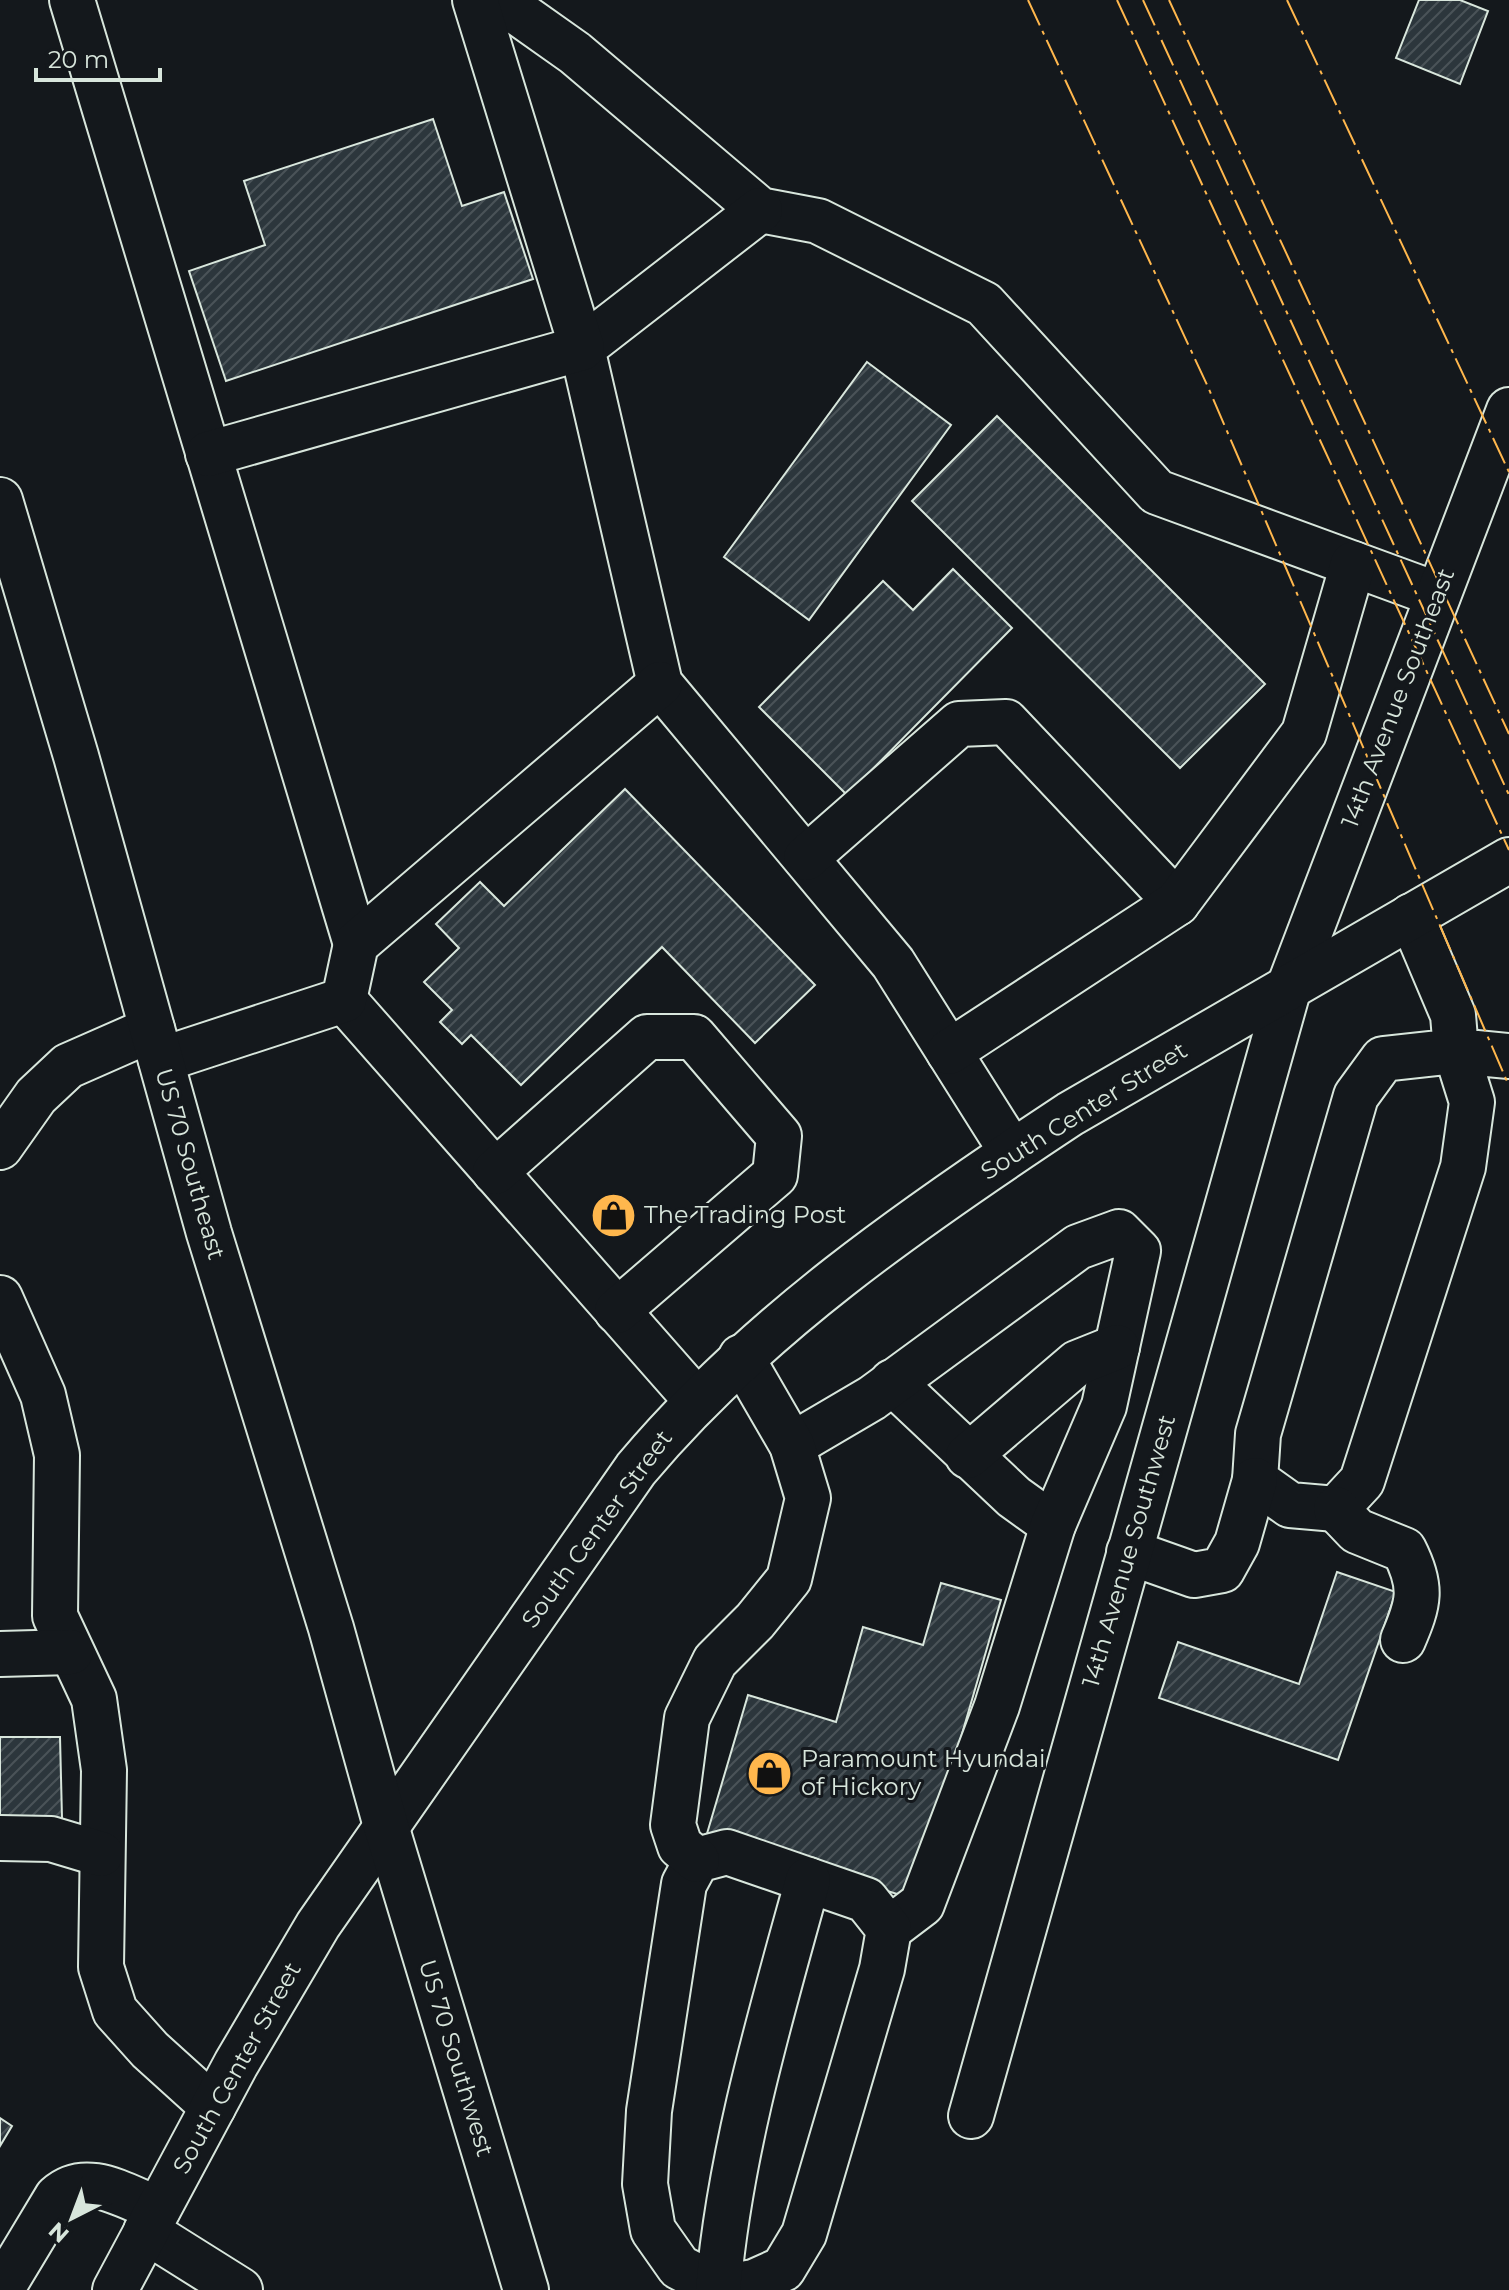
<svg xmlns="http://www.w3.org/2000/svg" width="1509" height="2290" viewBox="0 0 1509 2290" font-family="Montserrat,sans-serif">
	<defs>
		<pattern id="building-hatch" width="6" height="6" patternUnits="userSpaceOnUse" patternTransform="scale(2)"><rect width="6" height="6" fill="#2c363c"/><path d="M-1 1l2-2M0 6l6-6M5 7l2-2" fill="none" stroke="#4a5358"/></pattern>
	</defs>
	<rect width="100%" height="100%" fill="#14181c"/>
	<!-- building -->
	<g fill="url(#building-hatch)" stroke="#d8e6dc" stroke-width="2">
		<polygon points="1419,0 1460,0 1488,11 1460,84 1396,58"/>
		<polygon points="433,119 462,206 504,192 533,279 226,381 189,271 265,245 244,181"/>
		<polygon points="867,362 951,425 809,620 724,557"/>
		<polygon points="997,416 1265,684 1180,768 912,501"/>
		<polygon points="953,569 1012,628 847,795 759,707 883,581 913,610"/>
		<polygon points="625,789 815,985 755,1043 662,947 521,1085 471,1035 462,1044 440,1022 452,1010 424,982 459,948 436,924 480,882 504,906"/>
		<polygon points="1337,1572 1396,1592 1338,1760 1159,1698 1178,1642 1299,1684"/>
		<polygon points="941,1583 1001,1600 914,1899 706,1837 748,1695 836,1722 863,1627 923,1645"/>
		<polygon points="0,1737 60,1737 62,1818 6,1819 0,1829"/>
		<polygon points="0,2118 12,2126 0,2146"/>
	</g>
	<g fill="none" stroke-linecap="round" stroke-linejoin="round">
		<defs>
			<g id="minor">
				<polyline points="72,0 356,944"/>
				<polyline points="500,0 575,53 760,210 818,221 984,304 1157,492 1438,595"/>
				<polyline points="760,210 582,348 660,684 893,963 1012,1152"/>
				<polyline points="208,454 582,348 475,0"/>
				<polyline points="806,858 959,724 1006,722 1177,903"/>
				<polyline points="1411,916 1453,1015 1456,1051 1472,1102 1463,1167 1362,1481 1336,1509 1290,1505 1255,1480 1258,1434 1356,1096 1383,1059 1456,1051 1509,1056"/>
				<polyline points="344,1000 697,1401"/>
				<polyline points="949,1052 1177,903 1304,733 1353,564"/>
				<polyline points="161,1060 344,1000 356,944 660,684"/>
				<polyline points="0,1147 36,1096 68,1066 152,1029"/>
				<polyline points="495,1172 647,1037 694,1037 779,1136 775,1175 617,1311"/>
				<polyline points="0,1298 43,1395 57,1455 55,1616 94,1699 104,1770 101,1967 115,2011 150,2050 213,2107"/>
				<polyline points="892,1382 1014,1497 1053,1525"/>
				<polyline points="792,1445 872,1398 1078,1247 1119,1232 1138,1251 1104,1406 1053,1525 997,1706 922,1904 889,1929"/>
				<polyline points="968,1456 1077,1363 1117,1347"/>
				<path d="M1336 1509 1357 1531 1404 1550C1423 1587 1419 1603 1403 1640"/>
				<polyline points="1129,1552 1194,1575 1222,1570 1237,1543 1255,1480"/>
				<polyline points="0,1654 71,1652"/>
				<polyline points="0,1838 51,1839 101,1854"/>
				<polygon points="727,1852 866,1900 889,1929 882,1969 804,2234 783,2269 754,2282 719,2288 679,2267 653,2230 645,2184 649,2111 684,1884 697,1860"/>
				<polyline points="697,1860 680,1846 673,1825 687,1718 715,1661 755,1621 789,1579 808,1498 792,1445 741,1357"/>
				<polyline points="971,2116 1289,987 1509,410"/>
				<polyline points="146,2231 240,2290"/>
				<path d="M1 2290 57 2197C87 2170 125 2197 158 2209"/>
				<path d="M115 2290 236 2064 318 1925 636 1469C756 1326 914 1217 1070 1114L1509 860"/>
				<path d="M718 2290C730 2151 771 2014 808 1880"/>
			</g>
			<polyline id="major" points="0,500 76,756 209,1233 331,1628 386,1826 526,2290"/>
		</defs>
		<!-- minor casing -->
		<use href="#minor" stroke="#d8e6dc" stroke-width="48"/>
		<!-- major casing -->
		<use href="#major" stroke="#d8e6dc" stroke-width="48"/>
		<!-- minor -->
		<use href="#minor" stroke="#14181c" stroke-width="44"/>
		<!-- major -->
		<use href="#major" stroke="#14181c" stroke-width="44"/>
		<!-- power -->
		<g stroke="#ffb74d" stroke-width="2" stroke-dasharray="28 6 4 6" stroke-linecap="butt">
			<polyline points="1028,0 1208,387 1509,1086"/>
			<polyline points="1117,0 1509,850"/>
			<polyline points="1143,0 1509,795"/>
			<polyline points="1169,0 1509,734"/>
			<polyline points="1287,0 1509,472"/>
		</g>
	</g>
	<!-- icons -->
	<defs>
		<symbol id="shop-disc" viewBox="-11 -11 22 22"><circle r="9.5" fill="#ffb74d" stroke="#14181c"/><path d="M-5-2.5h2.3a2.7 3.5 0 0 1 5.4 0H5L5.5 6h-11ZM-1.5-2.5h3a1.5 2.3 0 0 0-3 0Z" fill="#111"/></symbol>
	</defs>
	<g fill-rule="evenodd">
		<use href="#shop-disc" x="588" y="1190" width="51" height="51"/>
		<use href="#shop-disc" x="744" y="1748" width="51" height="51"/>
	</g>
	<g text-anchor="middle" stroke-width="6" stroke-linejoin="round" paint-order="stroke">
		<!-- street labels -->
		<g font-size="24" fill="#d8e6dc" stroke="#14181c">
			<text transform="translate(1398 698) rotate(-69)" y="8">14th Avenue Southeast</text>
			<text transform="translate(1084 1111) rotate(-32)" y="8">South Center Street</text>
			<text transform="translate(190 1164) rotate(74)" y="8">US 70 Southeast</text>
			<text transform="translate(597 1529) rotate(-54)" y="8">South Center Street</text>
			<text transform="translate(1129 1551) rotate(-74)" y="8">14th Avenue Southwest</text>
			<text transform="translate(456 2058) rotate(73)" y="8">US 70 Southwest</text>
			<text transform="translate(237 2068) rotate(-61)" y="8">South Center Street</text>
		</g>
		<!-- poi labels -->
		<g font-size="24" fill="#d8e6dc" stroke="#14181c" text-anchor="start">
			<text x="644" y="1223">The Trading Post</text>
			<text x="801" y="1767">Paramount Hyundai<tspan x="801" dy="28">of Hickory</tspan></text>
		</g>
	</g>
	<!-- north arrow -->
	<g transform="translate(72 2218) rotate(222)" stroke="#14181c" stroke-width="6" paint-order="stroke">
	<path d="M0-6L14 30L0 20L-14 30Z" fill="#d8e6dc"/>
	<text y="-12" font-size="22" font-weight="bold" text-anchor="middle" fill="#d8e6dc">N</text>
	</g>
	<!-- scale -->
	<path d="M36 68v12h124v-12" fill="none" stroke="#d8e6dc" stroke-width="4"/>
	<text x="48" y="68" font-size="24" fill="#d8e6dc" stroke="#14181c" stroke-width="6" paint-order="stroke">20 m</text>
</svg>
